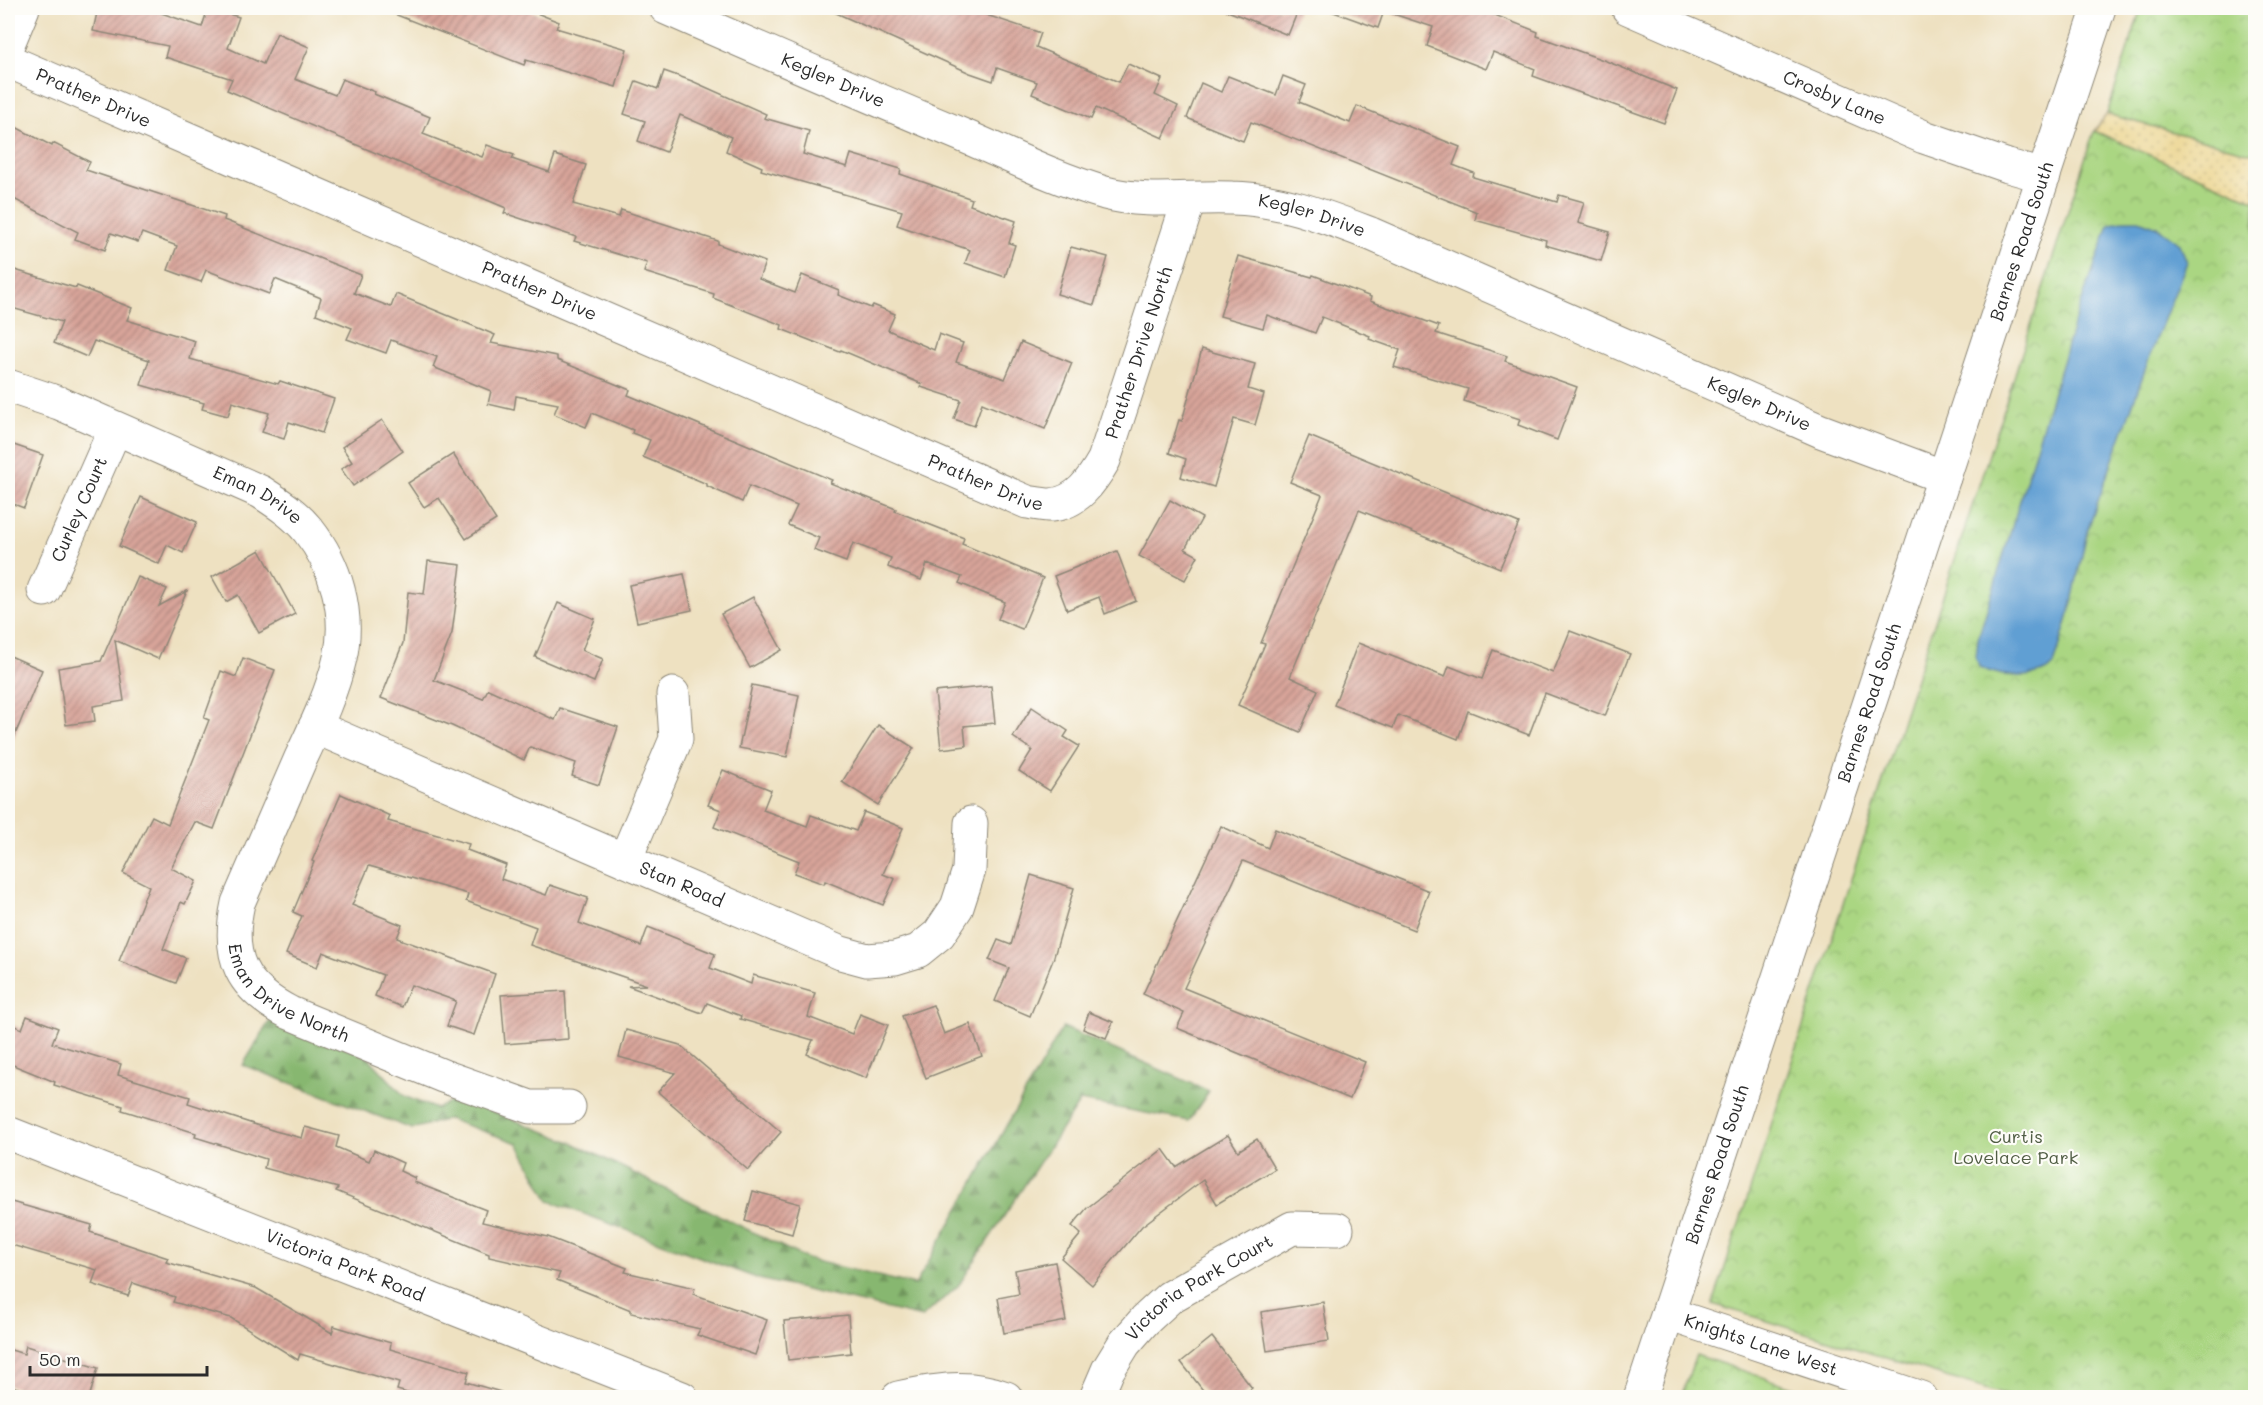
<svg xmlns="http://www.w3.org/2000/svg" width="2263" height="1405" viewBox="0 0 2263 1405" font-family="Mali,sans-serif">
	<defs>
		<pattern id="forest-firs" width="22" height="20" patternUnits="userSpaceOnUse" patternTransform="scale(1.5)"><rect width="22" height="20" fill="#87b770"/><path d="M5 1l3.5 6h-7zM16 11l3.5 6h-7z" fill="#6f955c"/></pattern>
		<pattern id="sand-dots" width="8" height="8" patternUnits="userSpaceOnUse" patternTransform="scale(1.5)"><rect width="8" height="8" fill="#eeda9e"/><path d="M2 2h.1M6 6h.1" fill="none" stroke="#cb8" stroke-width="1.8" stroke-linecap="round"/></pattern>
		<pattern id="park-crowns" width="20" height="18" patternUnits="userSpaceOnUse" patternTransform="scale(1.5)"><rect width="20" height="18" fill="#aad682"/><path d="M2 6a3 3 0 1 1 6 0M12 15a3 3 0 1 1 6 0" fill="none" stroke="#92b870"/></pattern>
		<pattern id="building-hatch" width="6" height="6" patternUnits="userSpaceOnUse" patternTransform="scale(1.5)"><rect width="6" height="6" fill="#d8a49a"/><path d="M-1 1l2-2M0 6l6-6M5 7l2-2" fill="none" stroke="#af867e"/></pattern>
	</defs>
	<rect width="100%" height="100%" fill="#fdfcf7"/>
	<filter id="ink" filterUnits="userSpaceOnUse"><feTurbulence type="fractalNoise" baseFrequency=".0167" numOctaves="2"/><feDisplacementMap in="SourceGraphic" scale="12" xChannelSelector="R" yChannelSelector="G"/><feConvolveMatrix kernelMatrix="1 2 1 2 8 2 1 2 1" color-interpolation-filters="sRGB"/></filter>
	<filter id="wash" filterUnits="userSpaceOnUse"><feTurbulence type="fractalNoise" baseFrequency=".008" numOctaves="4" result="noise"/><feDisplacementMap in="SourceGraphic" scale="24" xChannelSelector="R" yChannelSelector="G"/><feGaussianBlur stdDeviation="1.35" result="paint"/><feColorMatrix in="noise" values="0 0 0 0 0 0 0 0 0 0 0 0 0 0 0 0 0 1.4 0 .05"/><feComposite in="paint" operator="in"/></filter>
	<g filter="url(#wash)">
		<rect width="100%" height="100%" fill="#eee1c1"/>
		<!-- forest -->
		<polygon fill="url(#forest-firs)" stroke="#59714e" stroke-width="1.5" points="272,1017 368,1057 404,1096 436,1109 458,1098 571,1142 807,1259 915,1285 1063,1027 1209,1091 1189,1121 1080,1101 958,1286 922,1317 759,1279 549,1201 518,1143 448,1119 412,1129 243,1065"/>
		<!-- sand -->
		<polygon fill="url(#sand-dots)" stroke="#8c8264" stroke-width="1.5" points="2107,114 2255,154 2255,201 2094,131"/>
		<!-- park -->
		<g fill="url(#park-crowns)" stroke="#6a8056" stroke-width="1.5">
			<polygon points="2141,8 2255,8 2255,154 2107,114"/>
			<polygon points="2094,131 2255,201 2255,1397 2011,1397 1713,1304"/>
			<polygon points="1696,1355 1822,1397 1681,1397"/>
		</g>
		<!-- water -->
		<path fill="#619fd3" stroke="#46657f" stroke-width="1.5" d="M2124 220H2139L2157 227 2180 244 2187 262 2155 342 2087 532 2070 611 2054 665C2035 682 2000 677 1979 667L1976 657 1978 639 2073 326 2109 225Z"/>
		<g id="blocks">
			<!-- building -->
			<g fill="url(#building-hatch)">
				<polygon points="98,8 147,8 202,27 208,8 239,17 228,48 263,64 277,33 309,47 295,79 335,95 342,79 375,92 374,94 430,117 423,134 482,157 487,145 514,155 512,159 549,172 555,155 586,165 573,204 619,217 621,210 718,241 718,244 765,262 759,279 795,293 802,275 839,290 838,295 871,308 873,305 895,314 888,330 934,350 939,334 963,343 956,362 1005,379 1021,342 1072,363 1045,429 982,403 974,426 954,419 961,400 921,387 922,384 841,350 840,352 781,329 782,325 713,298 714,294 644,272 647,263 574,241 576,237 504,213 506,208 227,90 232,79 165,57 168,46 93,31"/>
				<polygon points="379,8 524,8 559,22 556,28 627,49 616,87 526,60 524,65"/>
				<polygon points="825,8 965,8 1041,33 1036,47 1119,82 1128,64 1162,79 1155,95 1178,106 1163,138 1096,108 1091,119 1032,94 1037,82 997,68 993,81 970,73"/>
				<polygon points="1220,8 1299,8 1288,35"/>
				<polygon points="1328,8 1477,8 1538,32 1537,36 1606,61 1677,90 1664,123 1533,76 1535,69 1493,52 1486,69 1427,46 1433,27 1384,11 1378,28 1328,10"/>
				<polygon points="664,71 692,81 766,114 764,118 809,131 803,154 847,167 851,154 901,169 900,174 972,199 970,205 1016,221 1009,243 1015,245 1005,277 965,263 970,250 897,225 902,211 761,170 762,167 726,151 731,137 680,115 666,152 638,141 645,121 624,114 636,81 658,89"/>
				<polygon points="1228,76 1276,95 1283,76 1306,85 1299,102 1350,123 1357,106 1460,147 1453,165 1474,173 1473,177 1557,202 1559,195 1584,202 1578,223 1610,232 1601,261 1545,245 1546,240 1475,220 1477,212 1251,122 1243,141 1187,118 1201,83 1221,92"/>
				<polygon points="8,123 52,146 53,143 90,162 86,170 225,216 224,220 361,275 354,293 391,307 396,294 495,335 491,343 557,356 557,360 630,390 628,395 832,480 830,483 896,509 895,511 964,538 962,544 1043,578 1022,629 998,619 1005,602 959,583 962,577 927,564 921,580 888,567 891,558 853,543 846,562 814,550 819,538 788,525 797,506 749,486 742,502 707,486 707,484 643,457 650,440 632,433 633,430 592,413 586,427 554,414 558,404 516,396 514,410 488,404 491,391 433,367 437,357 391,340 386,353 347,339 352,328 316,314 321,298 275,279 269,294 206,270 201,282 168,270 177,246 142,233 138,242 111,233 105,250 75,239 78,232 8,196"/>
				<polygon points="1071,247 1108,257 1094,305 1057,294"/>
				<polygon points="1238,256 1312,277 1313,275 1371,297 1370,301 1439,326 1436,333 1507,356 1505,361 1577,387 1557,440 1518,425 1520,419 1464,401 1468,389 1394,367 1400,350 1369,339 1370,336 1322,317 1315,333 1267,315 1263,328 1220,316"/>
				<polygon points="8,268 76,288 77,286 132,308 127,320 195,341 190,359 278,384 280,381 334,399 322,433 289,422 284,439 262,432 269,413 232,402 228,416 202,409 204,403 141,385 149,360 94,341 87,357 54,343 62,322 8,307"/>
				<polygon points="1202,349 1255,364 1248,389 1264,394 1255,425 1234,419 1214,487 1181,477 1186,459 1169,453 1179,420 1182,421"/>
				<polygon points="382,420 403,451 353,486 341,469 352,462 342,447"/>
				<polygon points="1309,436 1519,523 1500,568 1359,510 1290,677 1318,690 1300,732 1238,705 1265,644 1261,643 1322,495 1290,482"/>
				<polygon points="8,443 43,455 24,508 8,502"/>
				<polygon points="453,454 496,520 466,539 439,498 424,507 408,483"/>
				<polygon points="141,497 197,522 183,553 167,545 159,564 119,546"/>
				<polygon points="1170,500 1202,518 1185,549 1198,556 1185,580 1139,556"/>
				<polygon points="260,550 295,614 259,633 238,595 226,602 212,577"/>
				<polygon points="1117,551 1136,601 1105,614 1099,597 1067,610 1054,576"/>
				<polygon points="428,561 461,565 452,633 434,680 483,699 488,689 555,720 560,708 618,727 599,785 572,776 576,763 530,747 524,760 452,726 381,698 403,643 408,592 424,594"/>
				<polygon points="684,574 692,610 637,622 629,585"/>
				<polygon points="138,577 167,589 159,606 187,591 158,659 115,640 124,701 93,706 95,721 66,725 58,668 101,661"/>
				<polygon points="753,597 782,650 750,668 721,614"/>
				<polygon points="558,603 595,619 582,650 603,659 594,682 535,657"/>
				<polygon points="1570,631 1630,654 1605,716 1545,693 1529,735 1468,711 1458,739 1398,715 1393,728 1334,705 1358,643 1445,677 1449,666 1482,679 1493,650 1553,673"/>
				<polygon points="8,655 42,670 8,752"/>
				<polygon points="243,658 275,670 214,829 195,822 171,868 196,881 185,904 181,902 163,949 186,958 176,983 119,961 149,886 123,873 152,816 168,824 209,720 204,718 221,671 236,677"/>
				<polygon points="752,685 799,695 787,757 739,748"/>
				<polygon points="991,686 995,723 964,726 966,746 941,749 935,692"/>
				<polygon points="1032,707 1068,731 1064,737 1079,746 1050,791 1019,771 1032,750 1013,737"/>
				<polygon points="878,725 914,748 878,805 842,782"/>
				<polygon points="723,770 771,790 763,810 807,826 811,815 856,831 864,812 903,828 883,874 895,879 883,905 825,881 824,884 794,873 799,861 714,827 721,810 708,805"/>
				<polygon points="341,794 390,816 388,821 469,844 467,850 506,865 501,879 546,895 550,885 588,898 579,923 641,946 648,927 715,954 710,968 751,984 753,975 815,993 808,1017 852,1034 860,1014 888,1025 866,1078 807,1054 813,1040 740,1019 741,1016 707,1003 702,1013 628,986 647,985 530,945 536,927 466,901 468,894 369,866 352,905 402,925 397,938 495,974 474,1035 447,1026 456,1001 411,985 402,1007 375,996 383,975 323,952 317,967 286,954 302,916 293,912 314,862 312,861"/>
				<polygon points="1221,826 1268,848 1275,829 1429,891 1414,930 1243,861 1184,988 1365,1062 1350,1099 1177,1028 1184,1013 1143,994"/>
				<polygon points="1031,875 1074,888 1053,960 1030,1016 995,1001 1009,968 989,960 998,940 1011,945"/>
				<polygon points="565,991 568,1039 505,1044 501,995"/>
				<polygon points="933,1005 944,1034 970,1024 982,1056 926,1078 902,1016"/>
				<polygon points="1089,1012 1113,1022 1106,1038 1083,1029"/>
				<polygon points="27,1016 58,1028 52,1043 121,1064 118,1075 190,1097 188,1103 275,1131 302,1138 305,1127 339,1136 336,1147 369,1161 374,1150 403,1163 400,1171 415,1178 414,1182 486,1210 482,1222 548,1237 627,1268 625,1272 695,1288 693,1294 767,1320 755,1355 697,1335 700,1329 631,1313 631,1310 557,1280 560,1273 489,1257 489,1254 336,1191 338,1188 264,1168 266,1159 195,1137 196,1133 122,1110 123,1106 54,1085 55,1082 8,1063 8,1023 22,1029"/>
				<polygon points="626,1030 680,1045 781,1132 748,1170 658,1092 675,1073 619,1057"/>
				<polygon points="1228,1135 1238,1151 1257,1139 1275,1169 1217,1204 1203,1180 1142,1226 1092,1285 1061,1258 1081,1234 1072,1226 1087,1208 1163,1149 1176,1167"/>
				<polygon points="753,1191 800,1204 792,1234 745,1221"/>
				<polygon points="8,1201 92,1225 90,1232 168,1258 166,1262 256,1288 332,1333 334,1326 391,1343 390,1349 469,1372 466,1382 501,1392 500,1398 424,1398 397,1390 399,1383 300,1354 298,1360 231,1318 173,1302 175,1297 133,1283 128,1296 92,1284 97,1270 8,1244"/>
				<polygon points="1055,1262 1066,1321 1004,1333 998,1298 1019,1294 1015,1270"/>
				<polygon points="1323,1302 1329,1341 1267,1351 1261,1312"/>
				<polygon points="848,1315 851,1353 788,1360 784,1321"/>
				<polygon points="1212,1337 1252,1388 1240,1398 1209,1398 1181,1362"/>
				<polygon points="26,1346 98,1368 89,1398 48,1398 8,1385 8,1349 24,1354"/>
			</g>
		</g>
	</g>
	<g filter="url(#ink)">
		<use href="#blocks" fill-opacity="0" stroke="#8c8676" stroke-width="1.5"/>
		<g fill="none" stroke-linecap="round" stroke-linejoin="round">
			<defs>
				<g id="minor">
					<path id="s1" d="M666 8C764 51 863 94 962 135 1009 155 1056 179 1105 193 1147 204 1189 196 1232 198 1281 199 1326 217 1371 234L1821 431 1944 477"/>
					<path id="s2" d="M1628 8 1924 137 2008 166 2044 176"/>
					<polyline points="8,44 23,8"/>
					<path id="s3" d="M8 61 1027 502C1034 503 1043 505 1051 505 1077 503 1092 481 1104 460L1189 200"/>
					<path id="s4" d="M8 386 59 403 261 492C278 503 295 514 308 530 336 565 350 613 340 658 332 693 315 728 300 760 279 808 259 855 238 903 226 957 241 988 290 1013L443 1076 530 1107H569"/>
					<path id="s5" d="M44 590 115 429"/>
					<path id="s6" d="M315 727 841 953 867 960 895 958 918 951 939 934 957 907 969 870 971 823"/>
					<polyline points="625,860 676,739 673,694"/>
					<path id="s7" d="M8 1133 682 1398"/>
					<path id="s8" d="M1668 1314 1921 1398"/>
					<path d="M898 1398C935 1390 970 1384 1006 1398"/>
					<path id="s9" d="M1096 1398 1108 1370 1124 1344 1145 1320 1170 1297 1292 1228 1337 1229"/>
					<path id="s10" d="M1640 1398 2099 8"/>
				</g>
			</defs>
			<!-- minor casing -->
			<use href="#minor" stroke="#8c8676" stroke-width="35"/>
			<!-- minor -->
			<use href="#minor" stroke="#fff" stroke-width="33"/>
		</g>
	</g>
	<g text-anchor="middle" stroke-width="4.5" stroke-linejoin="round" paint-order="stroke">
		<!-- street labels -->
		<g font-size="18" fill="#2b2b2b" stroke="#fdfcf7">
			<text dy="6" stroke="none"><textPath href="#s1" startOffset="182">Kegler Drive</textPath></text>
			<text dy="6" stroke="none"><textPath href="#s2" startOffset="225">Crosby Lane</textPath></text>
			<text dy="6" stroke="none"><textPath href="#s3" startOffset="93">Prather Drive</textPath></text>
			<text dy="6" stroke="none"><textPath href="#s1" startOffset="686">Kegler Drive</textPath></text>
			<text dy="6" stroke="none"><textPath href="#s10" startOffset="1218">Barnes Road South</textPath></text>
			<text dy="6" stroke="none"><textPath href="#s3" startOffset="579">Prather Drive</textPath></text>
			<text dy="6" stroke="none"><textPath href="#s3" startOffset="1320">Prather Drive North</textPath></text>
			<text dy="6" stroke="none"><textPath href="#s1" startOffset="1172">Kegler Drive</textPath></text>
			<text dy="6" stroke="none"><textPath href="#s3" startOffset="1065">Prather Drive</textPath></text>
			<text dy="6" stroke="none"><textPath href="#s4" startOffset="273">Eman Drive</textPath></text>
			<text dy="6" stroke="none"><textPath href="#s5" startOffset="88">Curley Court</textPath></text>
			<text dy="6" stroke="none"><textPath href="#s10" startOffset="732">Barnes Road South</textPath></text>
			<text dy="6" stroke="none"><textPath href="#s6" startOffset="399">Stan Road</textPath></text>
			<text dy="6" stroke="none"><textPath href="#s4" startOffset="856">Eman Drive North</textPath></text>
			<text dy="6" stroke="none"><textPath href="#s10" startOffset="246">Barnes Road South</textPath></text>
			<text dy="6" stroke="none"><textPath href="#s7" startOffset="362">Victoria Park Road</textPath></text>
			<text dy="6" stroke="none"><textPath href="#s9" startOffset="156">Victoria Park Court</textPath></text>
			<text dy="6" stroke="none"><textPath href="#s8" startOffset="98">Knights Lane West</textPath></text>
		</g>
		<!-- park labels -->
		<g font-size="18" fill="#515e45" stroke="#fdfcf7">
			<text x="2016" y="1143">Curtis<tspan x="2016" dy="21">Lovelace Park</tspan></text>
		</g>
	</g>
	<!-- margin -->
	<rect width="2263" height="1405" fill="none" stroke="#fdfcf7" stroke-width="30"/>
	<!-- scale -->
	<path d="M30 1366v9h177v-9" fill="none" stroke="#2b2b2b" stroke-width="3"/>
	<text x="39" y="1366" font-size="18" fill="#2b2b2b" stroke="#fdfcf7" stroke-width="4.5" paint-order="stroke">50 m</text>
</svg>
